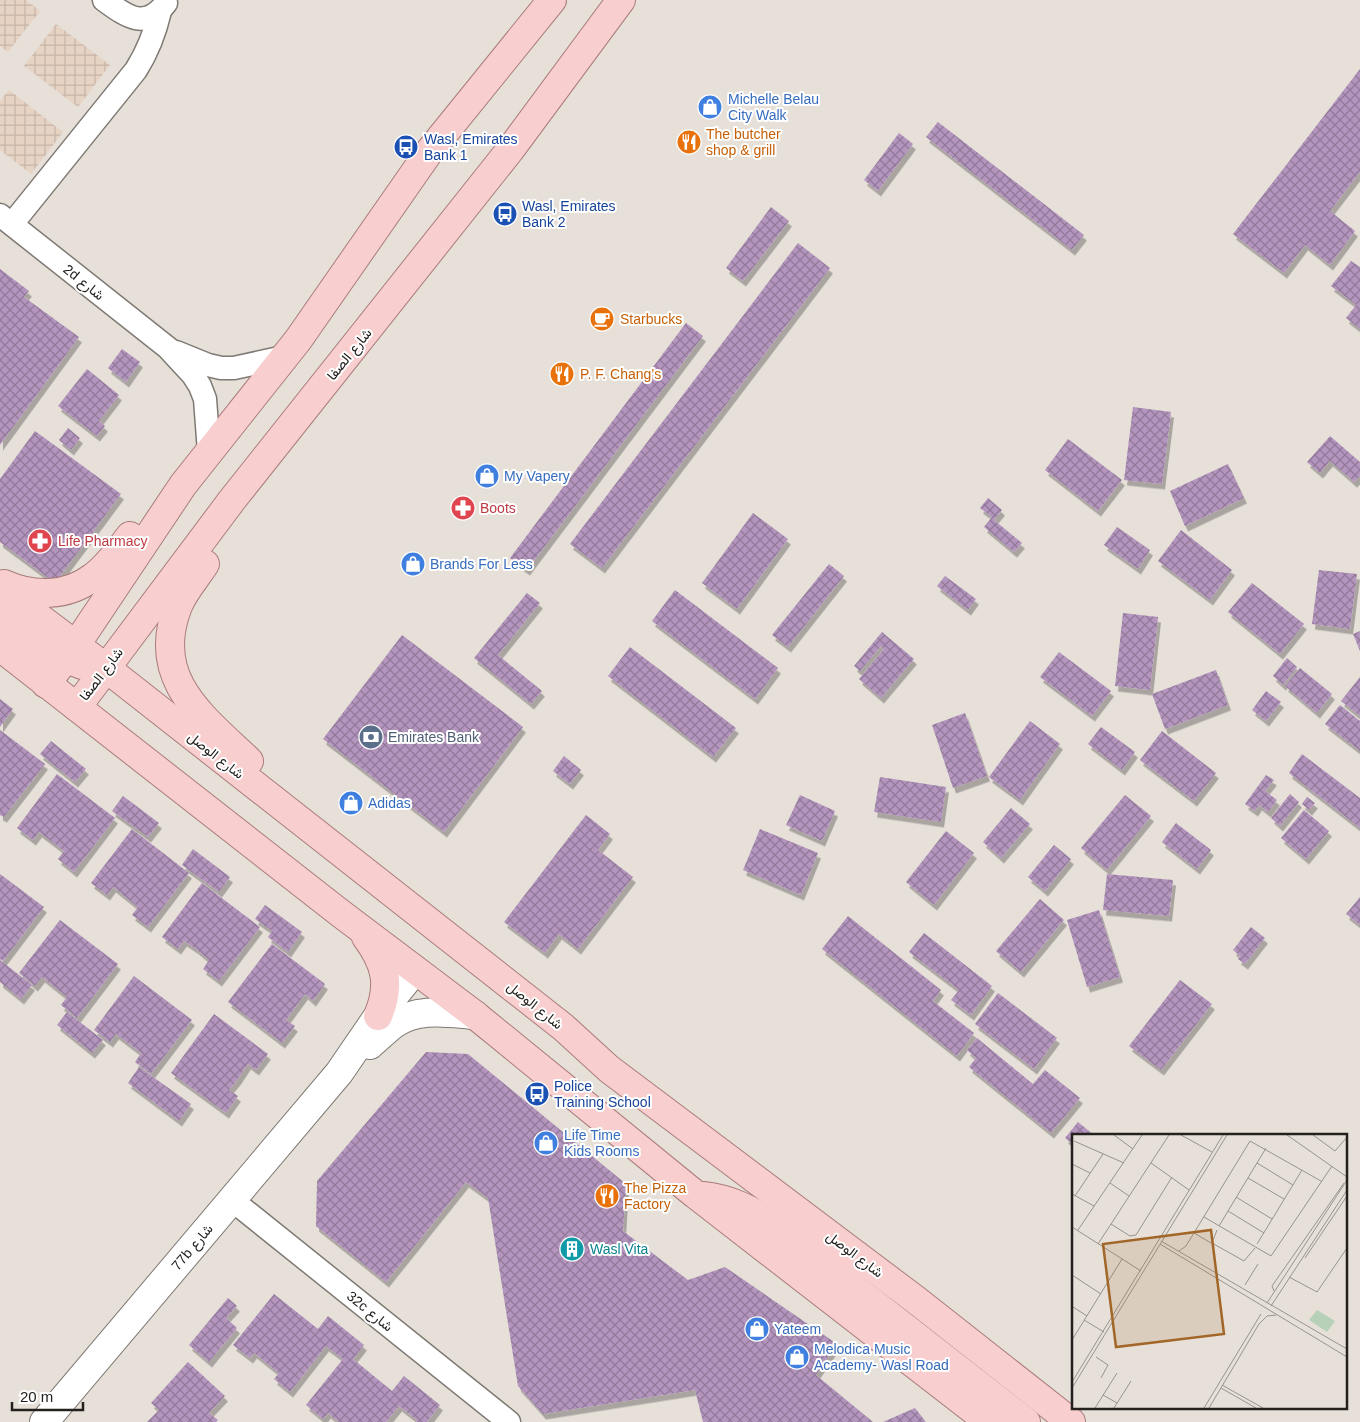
<svg xmlns="http://www.w3.org/2000/svg" width="1360" height="1422" viewBox="0 0 1360 1422" font-family="Arial,Vazirmatn,sans-serif">
	<defs>
		<pattern id="industrial-grid" width="8" height="8" patternUnits="userSpaceOnUse" patternTransform="scale(1.25)"><rect width="8" height="8" fill="#e7d3c4"/><path d="M0 4h8M4 0v8" fill="none" stroke="#c6b5a8"/></pattern>
		<pattern id="building-cross-hatch" width="8" height="8" patternUnits="userSpaceOnUse" patternTransform="scale(1.25)"><rect width="8" height="8" fill="#b495be"/><path d="M0 0l8 8M0 8l8-8" fill="none" stroke="#92799a"/></pattern>
		<filter id="shadow"><feDropShadow dx="3" dy="5.5" stdDeviation="0" flood-color="#0004"/></filter>
	</defs>
	<rect width="100%" height="100%" fill="#e6e0d9"/>
	<!-- industrial -->
	<g fill="url(#industrial-grid)">
		<polygon points="0,0 26,0 40,11 8,52 0,46"/>
		<polygon points="56,24 110,65 78,107 24,66"/>
		<polygon points="9,90 63,132 31,174 0,150 0,101"/>
	</g>
	<!-- building -->
	<g fill="url(#building-cross-hatch)" filter="url(#shadow)">
		<polygon points="1360,69 1360,172 1330,211 1355,231 1330,265 1305,245 1284,273 1233,234"/>
		<polygon points="938,122 1084,235 1072,250 926,137"/>
		<polygon points="899,133 913,144 878,191 864,180"/>
		<polygon points="771,207 789,221 743,281 726,268"/>
		<polygon points="798,243 830,268 602,568 570,544"/>
		<polygon points="1351,261 1360,267 1360,329 1346,318 1356,305 1331,286"/>
		<polygon points="0,269 29,291 24,297 79,337 0,445"/>
		<polygon points="686,323 703,336 527,570 510,558"/>
		<polygon points="122,349 140,362 126,382 108,368"/>
		<polygon points="87,369 119,395 99,421 105,426 97,436 58,406"/>
		<polygon points="1133,407 1171,412 1162,484 1124,480"/>
		<polygon points="68,428 80,438 71,450 59,440"/>
		<polygon points="35,431 121,494 55,583 0,542 0,479"/>
		<polygon points="1330,436 1360,462 1360,476 1354,482 1330,461 1320,473 1307,462"/>
		<polygon points="1068,439 1122,480 1098,511 1045,470"/>
		<polygon points="1228,464 1244,498 1185,526 1170,491"/>
		<polygon points="988,498 1002,510 994,520 1022,543 1014,552 984,527 992,517 980,508"/>
		<polygon points="753,513 788,539 737,609 702,583"/>
		<polygon points="1117,527 1150,550 1138,569 1104,545"/>
		<polygon points="1181,530 1232,570 1210,600 1158,561"/>
		<polygon points="829,564 844,576 788,647 772,635"/>
		<polygon points="1319,570 1357,574 1350,629 1312,624"/>
		<polygon points="945,576 976,599 968,610 937,586"/>
		<polygon points="1252,583 1304,624 1280,654 1228,612"/>
		<polygon points="675,590 778,668 755,699 652,621"/>
		<polygon points="527,593 540,603 498,655 542,691 531,704 474,658"/>
		<polygon points="1123,613 1158,617 1150,690 1115,686"/>
		<polygon points="1360,631 1360,651 1353,634"/>
		<polygon points="882,632 914,659 881,698 859,679 884,649 881,646 860,671 854,666"/>
		<polygon points="402,635 523,727 444,832 323,739"/>
		<polygon points="630,647 736,728 713,757 608,676"/>
		<polygon points="1059,652 1111,691 1092,716 1040,677"/>
		<polygon points="1287,658 1297,667 1283,685 1273,676"/>
		<polygon points="1300,668 1332,694 1317,713 1285,686"/>
		<polygon points="1216,670 1228,705 1165,729 1152,694"/>
		<polygon points="1360,677 1360,716 1341,701"/>
		<polygon points="1266,691 1281,702 1266,721 1252,710"/>
		<polygon points="0,699 13,709 0,727"/>
		<polygon points="1340,705 1360,721 1360,751 1325,724"/>
		<polygon points="965,713 987,776 953,788 932,725"/>
		<polygon points="1030,721 1060,744 1020,800 989,777"/>
		<polygon points="1101,727 1135,752 1122,770 1088,744"/>
		<polygon points="0,730 45,764 4,817 0,815"/>
		<polygon points="1162,731 1216,773 1194,801 1140,760"/>
		<polygon points="51,741 86,769 75,782 40,754"/>
		<polygon points="1302,754 1360,798 1360,828 1289,773"/>
		<polygon points="564,756 581,770 570,784 553,771"/>
		<polygon points="57,774 115,818 74,872 58,859 64,851 39,832 33,840 17,828"/>
		<polygon points="1266,775 1274,780 1265,791 1277,800 1268,812 1259,805 1255,811 1245,804"/>
		<polygon points="880,777 946,787 941,822 874,812"/>
		<polygon points="1290,794 1299,802 1280,826 1271,818"/>
		<polygon points="800,795 835,811 822,841 786,825"/>
		<polygon points="1125,795 1151,816 1107,870 1081,848"/>
		<polygon points="123,796 159,823 148,837 112,811"/>
		<polygon points="1307,797 1315,803 1309,810 1302,804"/>
		<polygon points="1011,808 1030,824 1001,858 983,842"/>
		<polygon points="1304,810 1329,831 1306,859 1281,838"/>
		<polygon points="586,815 610,834 598,850 633,877 578,949 559,934 545,953 504,922"/>
		<polygon points="1176,823 1211,850 1197,869 1162,842"/>
		<polygon points="132,829 189,873 148,927 132,915 138,907 113,887 107,895 91,883"/>
		<polygon points="760,829 818,853 801,895 743,870"/>
		<polygon points="946,831 974,853 934,905 906,882"/>
		<polygon points="1054,845 1071,859 1045,891 1028,877"/>
		<polygon points="193,849 230,877 219,892 182,865"/>
		<polygon points="0,874 44,907 3,961 0,959"/>
		<polygon points="1107,874 1173,880 1169,916 1103,910"/>
		<polygon points="202,883 260,927 219,981 203,969 209,960 196,949 184,941 178,949 162,937"/>
		<polygon points="1360,897 1360,925 1346,914"/>
		<polygon points="1040,899 1064,920 1021,972 996,951"/>
		<polygon points="265,905 302,932 288,952 268,937 272,931 255,919"/>
		<polygon points="1099,910 1120,977 1087,987 1067,920"/>
		<polygon points="848,916 941,990 933,1001 974,1033 957,1056 822,949"/>
		<polygon points="60,920 118,964 77,1018 61,1005 67,997 42,977 35,986 19,973"/>
		<polygon points="1251,927 1265,938 1245,964 1238,959 1240,956 1233,950"/>
		<polygon points="924,933 992,986 971,1015 951,1000 959,990 909,952"/>
		<polygon points="272,944 325,984 313,1001 305,994 286,1020 295,1026 282,1043 228,1002"/>
		<polygon points="0,960 32,985 21,999 0,982"/>
		<polygon points="134,976 192,1020 151,1074 135,1062 141,1053 116,1034 110,1042 94,1030"/>
		<polygon points="1180,980 1212,1004 1161,1070 1129,1046"/>
		<polygon points="998,993 1057,1038 1034,1069 975,1024"/>
		<polygon points="67,1012 103,1040 92,1053 57,1025"/>
		<polygon points="214,1014 268,1054 256,1070 248,1064 238,1079 229,1090 238,1096 226,1113 171,1073"/>
		<polygon points="977,1038 1033,1084 1045,1070 1080,1098 1051,1133 969,1067 976,1058 967,1050"/>
		<polygon points="426,1052 468,1054 626,1184 623,1231 688,1280 725,1267 837,1344 816,1375 873,1422 703,1422 695,1390 543,1414 518,1386 488,1198 466,1182 386,1282 316,1226 317,1181"/>
		<polygon points="139,1067 191,1104 179,1121 128,1083"/>
		<polygon points="1078,1122 1095,1136 1074,1136 1074,1145 1065,1138"/>
		<polygon points="274,1294 318,1329 328,1316 364,1345 353,1359 392,1391 404,1376 440,1405 427,1422 416,1422 417,1420 399,1406 386,1422 339,1422 328,1413 323,1419 306,1405 343,1359 326,1346 290,1392 274,1379 279,1373 254,1353 250,1358 233,1345"/>
		<polygon points="228,1298 237,1306 226,1318 237,1328 209,1362 189,1345"/>
		<polygon points="188,1362 225,1396 209,1413 218,1420 216,1422 147,1422 159,1410 151,1403"/>
		<polygon points="915,1408 926,1422 883,1422"/>
	</g>
	<g fill="none" stroke-linecap="round" stroke-linejoin="round">
		<defs>
			<g id="minor">
				<path d="M104 0C126 16 145 31 166 3"/>
				<polyline points="0,215 168,348 193,375 200,386 205,399 209,452"/>
				<path d="M12 224 136 70C148 51 155 33 160 11"/>
				<polyline points="176,352 208,365 221,368 234,368 284,357"/>
				<polyline points="232,1200 509,1422"/>
			</g>
			<g id="tertiary">
				<path d="M370 1045C378 1038 386 1030 394 1024 418 1007 448 1013 475 1015"/>
				<polyline points="44,1422 339,1073 378,1016 415,970"/>
			</g>
			<g id="primary">
				<path d="M205 564C196 578 184 591 178 606 149 679 203 717 249 761"/>
				<path d="M4 584C33 597 67 597 93 577 108 566 119 550 130 536"/>
				<polyline points="0,588 106,668 563,1027 609,1069 916,1300 1071,1422"/>
				<polyline points="0,616 52,653 82,665"/>
				<polyline points="0,647 340,913 475,1015 696,1195 989,1422"/>
				<polyline points="46,684 76,645 183,485 298,340 429,152 552,0"/>
				<polyline points="77,707 232,500 510,150 621,0"/>
				<path d="M366 937C386 964 391 985 378 1016"/>
				<path d="M703 1196C730 1199 750 1209 772 1224L1026 1422"/>
			</g>
		</defs>
		<!-- minor casing -->
		<use href="#minor" stroke="#7f7973" stroke-width="25"/>
		<!-- tertiary casing -->
		<use href="#tertiary" stroke="#7f7973" stroke-width="30"/>
		<!-- primary casing -->
		<use href="#primary" stroke="#aa7c7c" stroke-width="30"/>
		<!-- minor -->
		<use href="#minor" stroke="#fff" stroke-width="22"/>
		<!-- tertiary -->
		<use href="#tertiary" stroke="#fff" stroke-width="28"/>
		<!-- primary -->
		<use href="#primary" stroke="#f8cece" stroke-width="28"/>
	</g>
	<!-- icons -->
	<defs>
		<symbol id="shop-disc" viewBox="-11 -11 22 22"><circle r="9.5" fill="#3f7fe0" stroke="#fff"/><path d="M-5-2.5h2.3a2.7 3.5 0 0 1 5.4 0H5L5.5 6h-11ZM-1.5-2.5h3a1.5 2.3 0 0 0-3 0Z" fill="#fff"/></symbol>
		<symbol id="restaurant-disc" viewBox="-11 -11 22 22"><circle r="9.5" fill="#e8710a" stroke="#fff"/><path d="M-5-6h1v4h1v-4h1v4h1v-4h1v5L-1.5 .5V6h-2V.5L-5-1ZM5-6V6H3V1.5H1.5Q1.5-4 5-6Z" fill="#fff"/></symbol>
		<symbol id="bus-disc" viewBox="-11 -11 22 22"><circle r="9.5" fill="#1a4fb4" stroke="#fff"/><path d="M-5-6H5V4H4V6H2V4H-2V6H-4V4H-5ZM-3.5-4V0h7V-4ZM-3.5 1.2v1.5H-2V1.2ZM2 1.2v1.5H3.5V1.2Z" fill="#fff"/></symbol>
		<symbol id="cafe-disc" viewBox="-11 -11 22 22"><circle r="9.5" fill="#e8710a" stroke="#fff"/><path d="M-5.5-4.5H6V0H3Q3 3.5 0 3.5H-2.5Q-5.5 3.5-5.5 0ZM3-3.2v2h1.7v-2ZM-6 4.5H4V6H-6Z" fill="#fff"/></symbol>
		<symbol id="pharmacy-disc" viewBox="-11 -11 22 22"><circle r="9.5" fill="#e0444e" stroke="#fff"/><path d="M-2-6h4v4h4v4h-4v4h-4v-4h-4v-4h4Z" fill="#fff"/></symbol>
		<symbol id="bank-disc" viewBox="-11 -11 22 22"><circle r="9.5" fill="#5c6f8a" stroke="#fff"/><path d="M-6-4H6V4H-6ZM0-2.3a2.3 2.3 0 1 0 0 4.6a2.3 2.3 0 1 0 0-4.6Z" fill="#fff"/></symbol>
		<symbol id="building-disc" viewBox="-11 -11 22 22"><circle r="9.5" fill="#0f9aa8" stroke="#fff"/><path d="M-4-6H4V6H1V3H-1V6H-4ZM-2.5-4.3h1.7v1.8h-1.7ZM.8-4.3h1.7v1.8H.8ZM-2.5-1h1.7V.8h-1.7ZM.8-1h1.7V.8H.8Z" fill="#fff"/></symbol>
	</defs>
	<g fill-rule="evenodd">
		<use href="#shop-disc" x="696" y="93" width="28" height="28"/>
		<use href="#restaurant-disc" x="675" y="128" width="28" height="28"/>
		<use href="#bus-disc" x="392" y="133" width="28" height="28"/>
		<use href="#bus-disc" x="491" y="200" width="28" height="28"/>
		<use href="#cafe-disc" x="588" y="305" width="28" height="28"/>
		<use href="#restaurant-disc" x="548" y="360" width="28" height="28"/>
		<use href="#shop-disc" x="473" y="462" width="28" height="28"/>
		<use href="#pharmacy-disc" x="449" y="494" width="28" height="28"/>
		<use href="#pharmacy-disc" x="26" y="527" width="28" height="28"/>
		<use href="#shop-disc" x="399" y="550" width="28" height="28"/>
		<use href="#bank-disc" x="357" y="723" width="28" height="28"/>
		<use href="#shop-disc" x="337" y="789" width="28" height="28"/>
		<use href="#bus-disc" x="523" y="1080" width="28" height="28"/>
		<use href="#shop-disc" x="532" y="1129" width="28" height="28"/>
		<use href="#restaurant-disc" x="593" y="1182" width="28" height="28"/>
		<use href="#building-disc" x="558" y="1235" width="28" height="28"/>
		<use href="#shop-disc" x="743" y="1315" width="28" height="28"/>
		<use href="#shop-disc" x="783" y="1343" width="28" height="28"/>
	</g>
	<g text-anchor="middle" stroke-width="4" stroke-linejoin="round" paint-order="stroke">
		<!-- shop labels -->
		<g font-size="14" fill="#366cbe" stroke="#fff" text-anchor="start">
			<text x="728" y="104">Michelle Belau<tspan x="728" dy="16">City Walk</tspan></text>
			<text x="504" y="481">My Vapery</text>
			<text x="430" y="569">Brands For Less</text>
			<text x="368" y="808">Adidas</text>
			<text x="564" y="1140">Life Time<tspan x="564" dy="16">Kids Rooms</tspan></text>
			<text x="774" y="1334">Yateem</text>
			<text x="814" y="1354">Melodica Music<tspan x="814" dy="16">Academy- Wasl Road</tspan></text>
		</g>
		<!-- food labels -->
		<g font-size="14" fill="#c56008" stroke="#fff" text-anchor="start">
			<text x="706" y="139">The butcher<tspan x="706" dy="16">shop &amp; grill</tspan></text>
			<text x="620" y="324">Starbucks</text>
			<text x="580" y="379">P. F. Chang’s</text>
			<text x="624" y="1193">The Pizza<tspan x="624" dy="16">Factory</tspan></text>
		</g>
		<!-- transit labels -->
		<g font-size="14" fill="#164399" stroke="#fff" text-anchor="start">
			<text x="424" y="144">Wasl, Emirates<tspan x="424" dy="16">Bank 1</tspan></text>
			<text x="522" y="211">Wasl, Emirates<tspan x="522" dy="16">Bank 2</tspan></text>
			<text x="554" y="1091">Police<tspan x="554" dy="16">Training School</tspan></text>
		</g>
		<!-- street labels -->
		<g font-size="14" fill="#23201e" stroke="#fff">
			<text transform="translate(84 282) rotate(39)" y="5">2d شارع</text>
			<text transform="translate(349 354) rotate(-51)" y="5">شارع الصفا</text>
			<text transform="translate(101 674) rotate(-53)" y="5">شارع الصفا</text>
			<text transform="translate(216 755) rotate(38)" y="5">شارع الوصل</text>
			<text transform="translate(535 1005) rotate(39)" y="5">شارع الوصل</text>
			<text transform="translate(192 1247) rotate(-50)" y="5">77b شارع</text>
			<text transform="translate(855 1254) rotate(37)" y="5">شارع الوصل</text>
			<text transform="translate(370 1311) rotate(39)" y="5">32c شارع</text>
		</g>
		<!-- health labels -->
		<g font-size="14" fill="#be3a42" stroke="#fff" text-anchor="start">
			<text x="480" y="513">Boots</text>
			<text x="58" y="546">Life Pharmacy</text>
		</g>
		<!-- service labels -->
		<g font-size="14" fill="#4e5e75" stroke="#fff" text-anchor="start">
			<text x="388" y="742">Emirates Bank</text>
		</g>
		<!-- culture labels -->
		<g font-size="14" fill="#0d838f" stroke="#fff" text-anchor="start">
			<text x="590" y="1254">Wasl Vita</text>
		</g>
	</g>
	<!-- overview -->
	<g transform="translate(1072 1134)">
		<rect width="275" height="275" fill="#e6e0d9"/>
		<path d="M245 176 263 187 255 198 237 186Z" fill="#b7d1b8"/>
		<path fill="none" stroke="#98938e" stroke-width="1" d="M42 1 61 15M109 1 140 18M215 1 275 43M241 1 263 17 275 3M2 7 52 29M79 29 117 56M185 29 221 51M0 30 18 39M176 44 212 65M38 49 57 62M0 60 22 72M3 62 31 20M164 63 200 85M156 77 192 99M132 83 199 122 260 32M39 90 58 102 64 101 100 43M147 92 194 14M0 93 69 137M6 96 70 1M145 96 140 109 172 127 183 114M122 99 139 109M89 107 275 215M26 110 97 1M88 110 275 223M185 110 230 36M107 117 114 112 178 7 249 47M233 124 275 62M0 141 29 160M217 143 245 158 275 114M173 151 186 130M202 157 200 152 272 49M195 169 275 46M199 172 275 56M1 173 15 182M12 186 32 198M187 190 195 182 204 181M0 206 50 125M24 223 36 231 29 244M0 248 151 1M150 251 191 274M0 254 155 1M149 254 184 274M31 261 45 269M23 274 45 239M42 274 59 247M132 274 189 180M137 274 187 190"/>
		<path fill="#a26628" fill-opacity="0.15" stroke="#a26628" stroke-width="2.5" d="M139 96 152 200 44 213 31 110Z"/>
		<rect width="275" height="275" fill="none" stroke="#23201e" stroke-width="2.5"/>
	</g>
	<!-- scale -->
	<path d="M12 1402v8h71v-8" fill="none" stroke="#23201e" stroke-width="2.5"/>
	<text x="20" y="1402" font-size="15" fill="#23201e" stroke="#ffffff" stroke-width="4" paint-order="stroke">20 m</text>
</svg>
